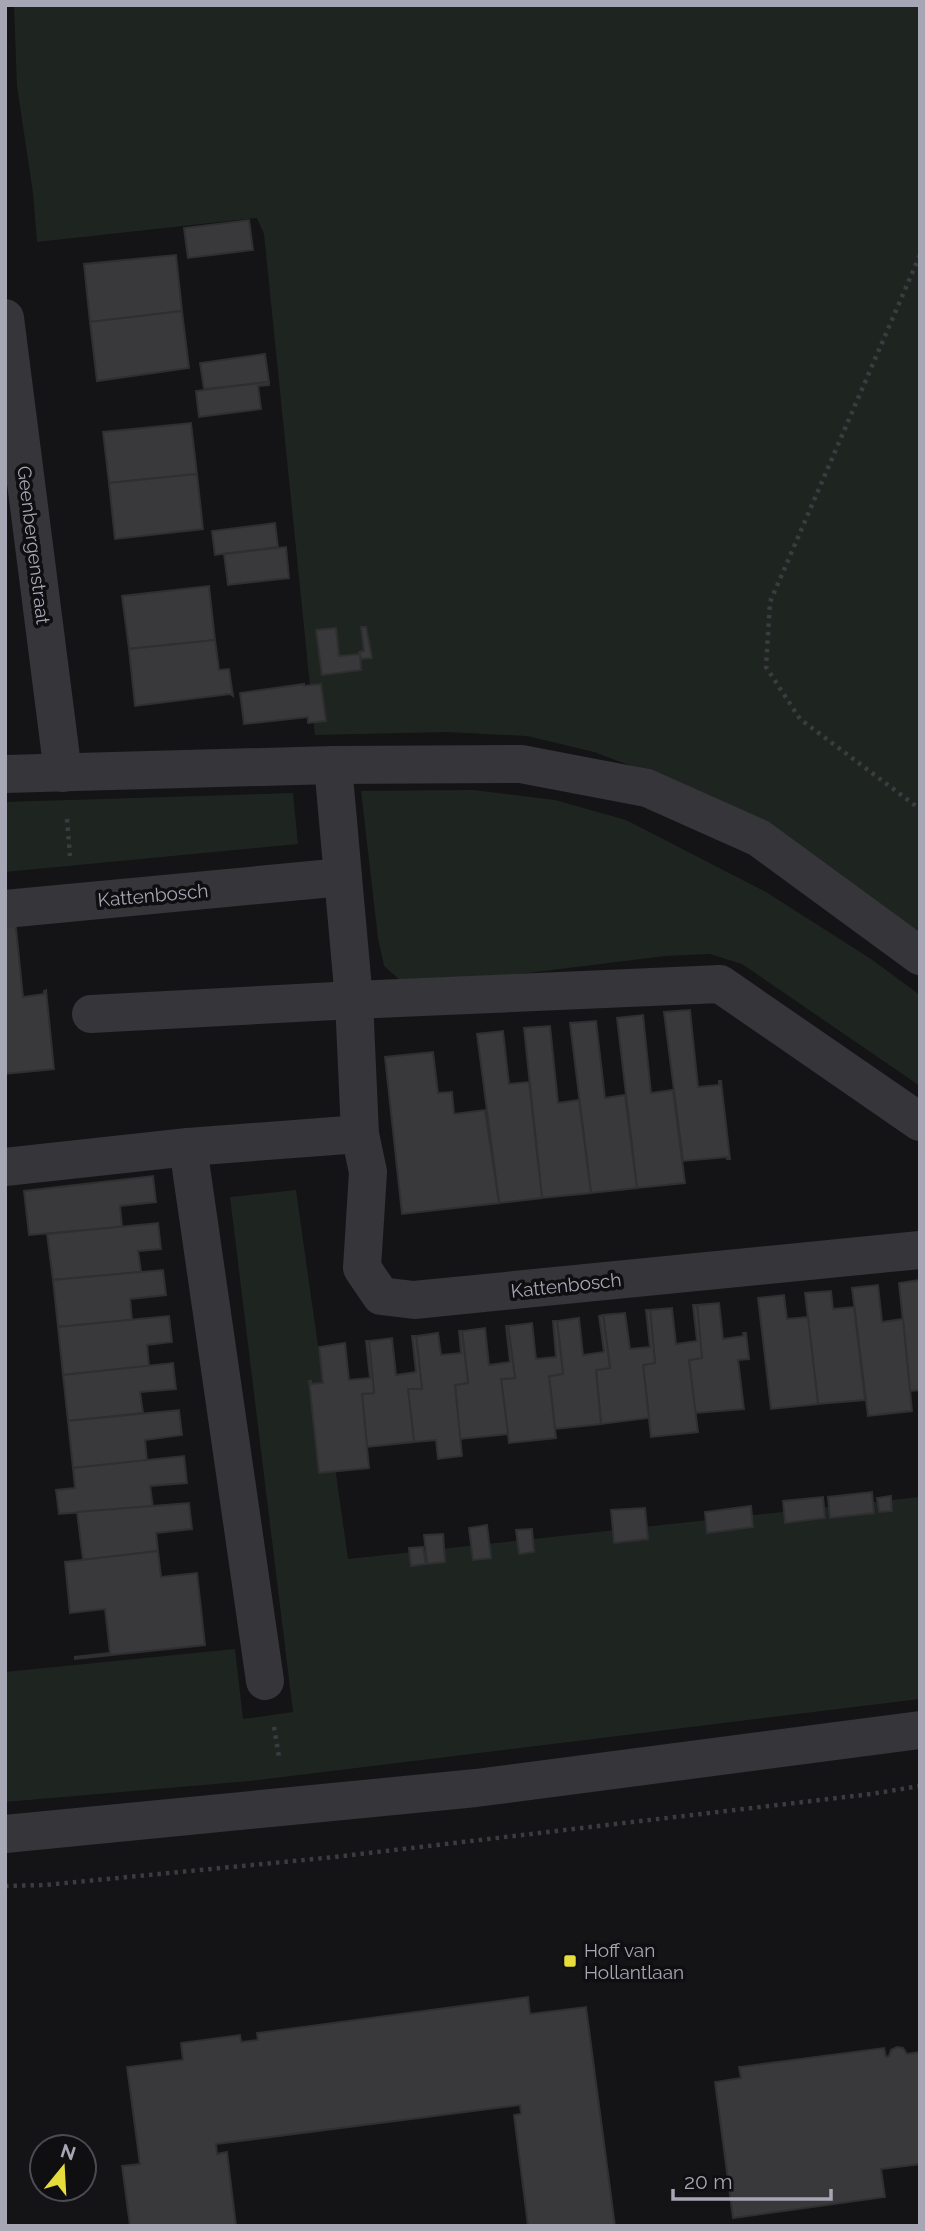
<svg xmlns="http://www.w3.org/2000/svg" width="925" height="2231" viewBox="0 0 925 2231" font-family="Raleway,sans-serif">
	<rect width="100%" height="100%" fill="#141315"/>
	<!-- green -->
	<g fill="#1e2520">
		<polygon points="14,5 920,5 920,935 701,792 594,752 527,736 447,732 315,735 264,234 257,218 37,242 33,193 17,86"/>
		<polygon points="473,790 555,800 626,820 766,892 871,959 920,995 920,1086 742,964 710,954 665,956 439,984 400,980 384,966 378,938 361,791"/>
		<polygon points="293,793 298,844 5,872 5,802"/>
		<polygon points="296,1190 348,1559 920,1497 920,1699 250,1781 5,1802 5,1672 235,1649 243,1719 293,1712 230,1197"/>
	</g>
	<!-- building -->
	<g fill="#39393c" stroke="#2f2e31" stroke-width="2">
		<polygon points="249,220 253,250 188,258 184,228"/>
		<polygon points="176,255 182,311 90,322 84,264"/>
		<polygon points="182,311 189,368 97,381 90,322"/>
		<polygon points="265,354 269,382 204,389 200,363"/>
		<polygon points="269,382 269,385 258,386 261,409 199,417 196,391"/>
		<polygon points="191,423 197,474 109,483 103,432"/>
		<polygon points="197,474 203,529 115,539 109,483"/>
		<polygon points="275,523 278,547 215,555 212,531"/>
		<polygon points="286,547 289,578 228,585 224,554"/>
		<polygon points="209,586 215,640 129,649 122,596"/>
		<polygon points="361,627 366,627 372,658 361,659 359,652 364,651"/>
		<polygon points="336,628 339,656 360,654 361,670 322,675 316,630"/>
		<polygon points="215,640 219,670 229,669 233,696 230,694 135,706 129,649"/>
		<polygon points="304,684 304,686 321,684 326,721 308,723 308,717 244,724 240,693"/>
		<polygon points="15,919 23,997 44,994 44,991 46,990 54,1069 5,1074 5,920"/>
		<polygon points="690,1010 698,1087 719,1085 719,1081 721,1081 730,1159 727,1159 727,1157 683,1161 664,1012"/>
		<polygon points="643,1015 651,1093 673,1090 685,1183 637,1188 617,1018"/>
		<polygon points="596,1021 605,1098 625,1095 637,1188 591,1193 570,1023"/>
		<polygon points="550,1026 558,1103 579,1100 591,1193 542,1198 524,1028"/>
		<polygon points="503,1031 509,1084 529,1082 542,1198 499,1203 477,1034"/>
		<polygon points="433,1052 438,1093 452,1092 454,1114 485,1110 499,1203 402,1214 385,1057"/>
		<polygon points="153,1176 156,1202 120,1206 122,1227 29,1235 24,1191"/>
		<polygon points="158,1223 161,1249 138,1251 141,1272 53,1280 47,1234"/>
		<polygon points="163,1270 166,1295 130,1299 132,1320 58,1327 53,1280"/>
		<polygon points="920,1280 920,1390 910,1391 899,1283"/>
		<polygon points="878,1285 882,1322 903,1319 912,1411 868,1416 852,1288"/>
		<polygon points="831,1291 833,1309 854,1307 865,1400 818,1404 805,1293"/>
		<polygon points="784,1295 787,1319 808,1317 818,1404 771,1409 758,1298"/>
		<polygon points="719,1303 723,1339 744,1336 743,1333 746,1333 749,1359 738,1360 744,1409 695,1413 689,1360 702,1358 697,1305"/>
		<polygon points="693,1305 697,1305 702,1358 689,1360 698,1432 651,1437 643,1365 655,1363 650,1310 672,1308 676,1344 697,1341"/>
		<polygon points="646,1310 650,1310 655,1363 643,1365 649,1418 601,1424 596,1370 610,1368 603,1315 625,1313 630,1349 650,1347"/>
		<polygon points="603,1315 610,1368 596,1370 601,1424 555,1429 549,1376 563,1374 557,1321 579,1318 583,1355 604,1352 599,1316"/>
		<polygon points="169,1316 172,1342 147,1345 149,1366 63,1375 58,1327"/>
		<polygon points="553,1321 557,1321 563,1374 549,1376 556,1438 509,1443 501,1379 515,1378 508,1326 532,1323 536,1359 556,1357"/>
		<polygon points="506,1326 508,1326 515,1378 501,1379 508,1434 460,1439 455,1385 468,1383 462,1331 485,1328 489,1365 510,1362"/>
		<polygon points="459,1331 462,1331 468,1383 455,1385 462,1456 438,1459 436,1440 414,1442 408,1389 422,1389 416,1336 438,1333 441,1355 461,1353"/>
		<polygon points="412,1336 416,1336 422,1389 408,1389 414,1442 367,1447 362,1394 374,1393 369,1341 392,1338 396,1375 416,1372"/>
		<polygon points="366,1341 369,1341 374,1393 362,1394 369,1468 319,1473 309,1381 311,1381 311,1384 323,1383 319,1347 345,1343 349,1380 370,1378"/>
		<polygon points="173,1363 176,1389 140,1392 143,1413 68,1421 63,1375"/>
		<polygon points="179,1410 182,1435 145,1440 147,1461 73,1468 68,1421"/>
		<polygon points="184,1456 187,1483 150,1486 153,1507 59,1514 56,1490 75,1488 73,1468"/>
		<polygon points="872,1492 874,1513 830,1518 828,1497"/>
		<polygon points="891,1496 892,1511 879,1512 877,1498"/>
		<polygon points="823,1497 825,1518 785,1523 783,1501"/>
		<polygon points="189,1503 192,1529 156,1533 158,1551 83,1560 77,1512"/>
		<polygon points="751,1506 753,1527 707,1533 705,1512"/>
		<polygon points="645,1508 648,1539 614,1543 611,1510"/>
		<polygon points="487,1525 491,1558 473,1560 469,1528"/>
		<polygon points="532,1529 534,1552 519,1554 516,1530"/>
		<polygon points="443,1534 445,1562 427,1564 424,1535"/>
		<polygon points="423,1547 426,1564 411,1566 409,1548"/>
		<polygon points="158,1551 161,1577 197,1573 205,1645 75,1659 75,1657 110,1653 105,1609 70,1613 65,1562"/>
		<polygon points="528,1997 530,2014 586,2007 615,2226 528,2226 514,2115 521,2114 520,2105 216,2144 217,2154 227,2152 236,2226 130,2226 122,2166 140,2164 127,2067 183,2060 181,2043 240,2035 241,2042 258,2040 257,2033"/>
		<polygon points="897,2047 903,2048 907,2054 920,2052 920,2164 881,2169 885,2197 733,2218 715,2082 741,2078 739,2067 884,2048 886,2057 889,2056 891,2050"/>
	</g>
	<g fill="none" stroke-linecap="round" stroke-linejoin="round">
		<!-- path -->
		<g stroke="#3b3b41" stroke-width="4.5" stroke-dasharray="3.5 5" stroke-linecap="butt">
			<polyline points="920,255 770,602 766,667 800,719 920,809"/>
			<polyline points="67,819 70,856"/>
			<polyline points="274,1727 279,1757 282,1758"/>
			<polyline points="5,1886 45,1885 335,1857 871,1794 920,1786"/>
		</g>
		<!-- minor -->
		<g stroke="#35353a" stroke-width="38">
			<polyline points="5,318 63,773"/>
			<polyline points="5,774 333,765 521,764 647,788 759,838 920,956"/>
			<polyline points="343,877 354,1000 360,1134 368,1172 362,1268 381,1296 414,1300 920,1250"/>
			<polyline points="5,909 343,877 333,765"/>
			<polyline points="91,1014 354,1000 720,984 920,1122"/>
			<polyline points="5,1167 188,1147"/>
			<polyline points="265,1681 188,1147 360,1134"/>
			<polyline points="5,1834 476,1788 920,1730"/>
		</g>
	</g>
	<!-- markers -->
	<rect fill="#e6dc3b" stroke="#0f0e10" stroke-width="2.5" x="563" y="1954" width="14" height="14" rx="3.5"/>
	<g text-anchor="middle" stroke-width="7" stroke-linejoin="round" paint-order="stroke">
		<!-- street labels -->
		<g font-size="19" fill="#a6a6b4" stroke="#0f0e10">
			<text transform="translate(34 545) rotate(83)" y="7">Geenbergenstraat</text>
			<text transform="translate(153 895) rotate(-5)" y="7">Kattenbosch</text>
			<text transform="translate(566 1285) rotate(-6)" y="7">Kattenbosch</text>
		</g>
		<!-- poi labels -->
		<g font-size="19" fill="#a6a6b4" stroke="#0f0e10" text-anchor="start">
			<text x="584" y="1957">Hoff van<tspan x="584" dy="22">Hollantlaan</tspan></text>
		</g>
	</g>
	<!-- border -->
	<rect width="925" height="2231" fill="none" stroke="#a6a6b4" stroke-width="14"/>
	<!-- north arrow -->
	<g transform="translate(63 2168) rotate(18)"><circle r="33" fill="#0f0e10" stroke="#4b4b52" stroke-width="2"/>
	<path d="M0-5L12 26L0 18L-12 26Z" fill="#e6dc3b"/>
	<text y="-10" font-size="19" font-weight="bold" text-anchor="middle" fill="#a6a6b4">N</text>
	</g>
	<!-- scale -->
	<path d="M673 2189v10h158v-10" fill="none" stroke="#a6a6b4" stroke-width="3.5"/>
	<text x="684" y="2189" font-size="21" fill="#a6a6b4" stroke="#0f0e10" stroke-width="5" paint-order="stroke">20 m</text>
</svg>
